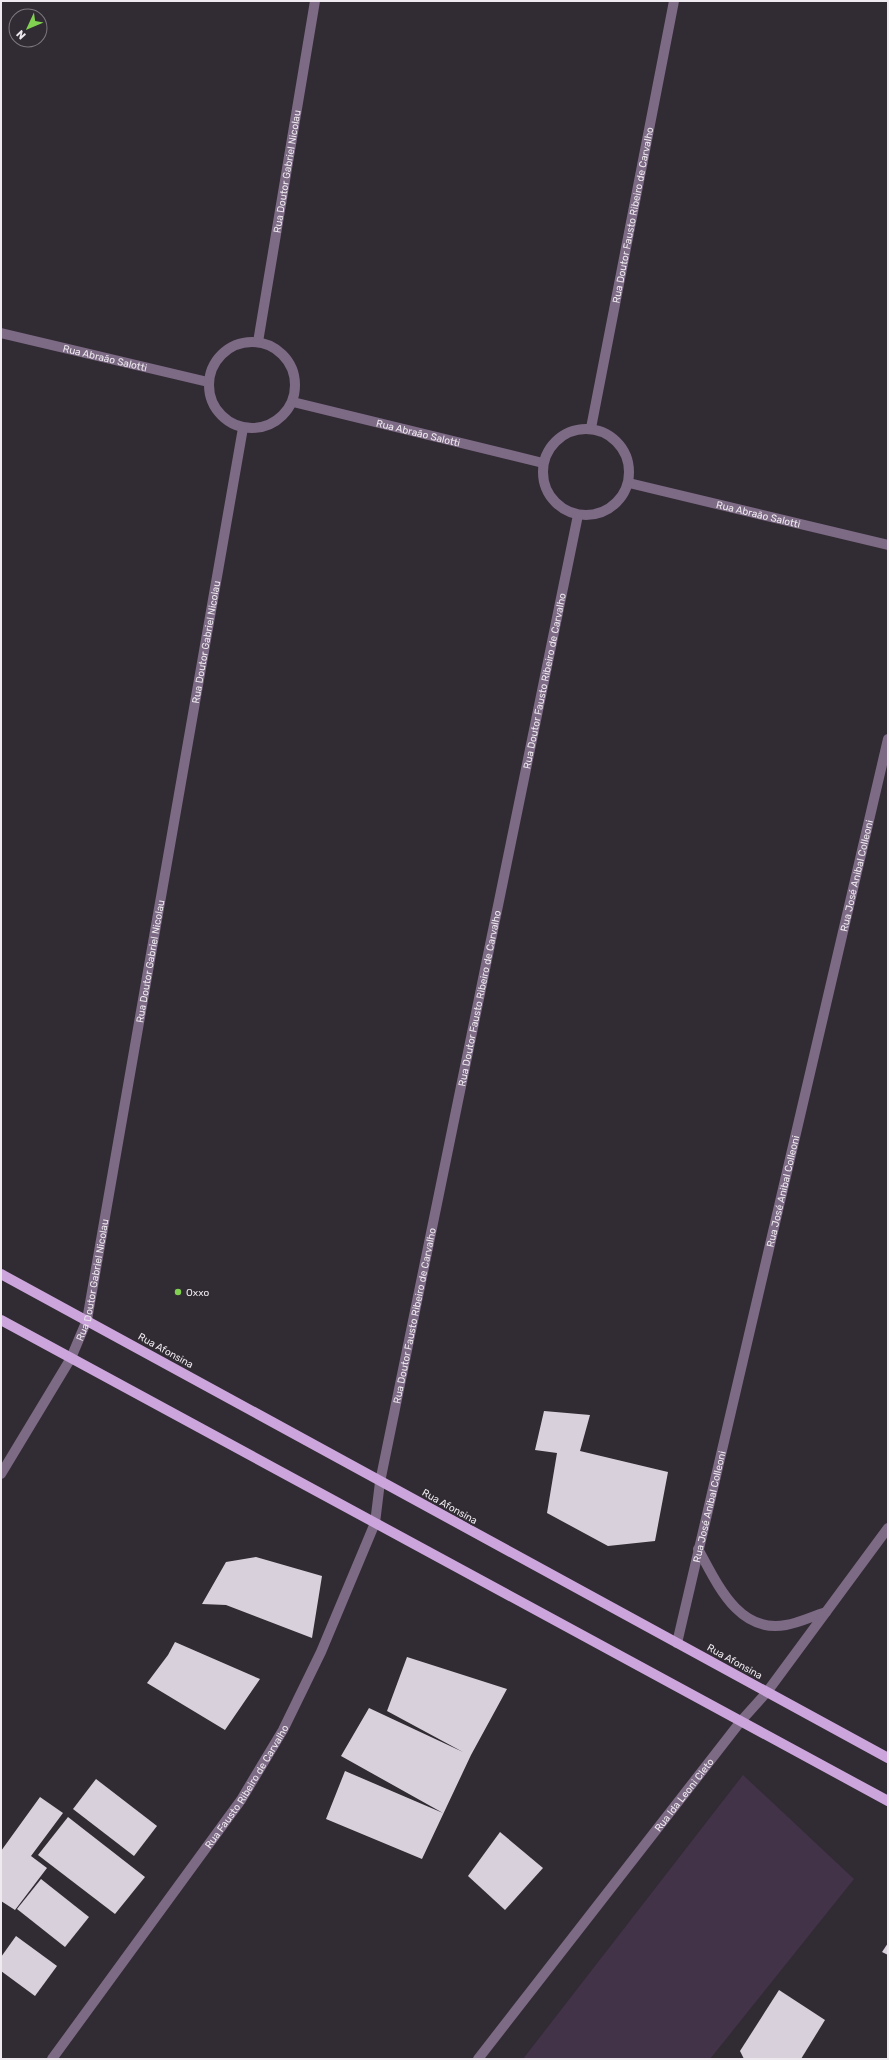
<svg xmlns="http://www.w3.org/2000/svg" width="889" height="2060" viewBox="0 0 889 2060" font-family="Rubik,sans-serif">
	<rect width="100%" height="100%" fill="#312b33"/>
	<!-- green -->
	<polygon fill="#423348" points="743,1775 854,1879 710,2059 523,2059"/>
	<!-- building -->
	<g fill="#d8d1db">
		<polygon points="544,1411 590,1415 580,1451 668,1472 655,1541 608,1546 547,1513 557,1453 535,1450"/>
		<polygon points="256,1557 322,1576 312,1638 226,1605 202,1604 226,1562"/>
		<polygon points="175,1642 260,1679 225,1730 147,1683 168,1655"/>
		<polygon points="407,1657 507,1689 471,1755 422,1859 326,1819 345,1771 443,1813 341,1756 369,1708 463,1752 387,1711"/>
		<polygon points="96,1779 157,1826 134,1856 73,1809"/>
		<polygon points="40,1797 63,1813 31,1856 47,1868 15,1910 1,1901 1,1851"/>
		<polygon points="68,1817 145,1877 115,1914 38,1855"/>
		<polygon points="500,1832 543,1868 505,1910 468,1876"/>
		<polygon points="41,1879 89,1917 65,1947 17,1909"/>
		<polygon points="16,1936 57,1966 35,1996 1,1971 1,1957"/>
		<polygon points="888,1943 888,1955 882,1952"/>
		<polygon points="779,1990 825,2020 801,2059 744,2059 740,2051"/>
	</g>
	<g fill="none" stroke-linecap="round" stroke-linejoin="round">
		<!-- minor -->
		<g stroke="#7d6a85" stroke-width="10">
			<path id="s1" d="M1 333 208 382"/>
			<circle cx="252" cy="385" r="43"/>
			<path id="s2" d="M258 342 315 1"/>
			<path id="s3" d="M293 402 543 463"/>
			<path id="s4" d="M591 428 674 1"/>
			<circle cx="586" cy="472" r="43"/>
			<path id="s5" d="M629 483 888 545"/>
			<path id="s6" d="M1 1474 71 1358 87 1320 243 428"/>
			<path d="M698 1549C717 1583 738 1634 786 1625 799 1623 813 1616 826 1612"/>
			<path id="s7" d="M677 1643 888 739"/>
			<path id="s8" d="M52 2059 241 1800 283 1730 321 1652 375 1523 380 1482 578 515"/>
			<path id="s9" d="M478 2059 741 1721 767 1692 888 1528"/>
		</g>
		<!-- major -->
		<g stroke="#cca5dd" stroke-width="10">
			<polyline points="1,1274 888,1758"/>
			<polyline points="1,1320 888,1801"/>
		</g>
	</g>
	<!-- markers -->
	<circle fill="#81d051" stroke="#312b33" stroke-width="1.5" cx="178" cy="1292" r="4"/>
	<g text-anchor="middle" stroke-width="4" stroke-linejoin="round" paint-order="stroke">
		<!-- street labels -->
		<g font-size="10" fill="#eeeaef" stroke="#312b33">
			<text dy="4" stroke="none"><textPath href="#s2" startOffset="173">Rua Doutor Gabriel Nicolau</textPath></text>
			<text dy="4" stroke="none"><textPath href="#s4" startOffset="217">Rua Doutor Fausto Ribeiro de Carvalho</textPath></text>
			<text dy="4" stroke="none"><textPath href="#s1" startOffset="107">Rua Abraão Salotti</textPath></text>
			<text dy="4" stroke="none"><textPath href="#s3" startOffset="129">Rua Abraão Salotti</textPath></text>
			<text dy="4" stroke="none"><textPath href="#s5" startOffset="133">Rua Abraão Salotti</textPath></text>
			<text dy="4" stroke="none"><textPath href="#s6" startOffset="865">Rua Doutor Gabriel Nicolau</textPath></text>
			<text dy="4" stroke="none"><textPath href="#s8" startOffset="1488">Rua Doutor Fausto Ribeiro de Carvalho</textPath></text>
			<text dy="4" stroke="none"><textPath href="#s7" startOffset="788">Rua José Anibal Colleoni</textPath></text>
			<text dy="4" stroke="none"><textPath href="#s6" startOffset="541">Rua Doutor Gabriel Nicolau</textPath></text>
			<text dy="4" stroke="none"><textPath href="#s8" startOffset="1164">Rua Doutor Fausto Ribeiro de Carvalho</textPath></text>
			<text dy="4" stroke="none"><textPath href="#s7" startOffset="464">Rua José Anibal Colleoni</textPath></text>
			<text dy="4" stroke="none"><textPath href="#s6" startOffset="217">Rua Doutor Gabriel Nicolau</textPath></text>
			<text dy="4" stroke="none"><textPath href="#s8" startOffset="840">Rua Doutor Fausto Ribeiro de Carvalho</textPath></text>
			<text transform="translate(166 1350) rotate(29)" y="4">Rua Afonsina</text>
			<text transform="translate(450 1506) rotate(29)" y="4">Rua Afonsina</text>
			<text dy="4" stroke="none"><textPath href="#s7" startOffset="140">Rua José Anibal Colleoni</textPath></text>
			<text transform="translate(735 1661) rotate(29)" y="4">Rua Afonsina</text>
			<text dy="4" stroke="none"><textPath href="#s8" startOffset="335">Rua Fausto Ribeiro de Carvalho</textPath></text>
			<text dy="4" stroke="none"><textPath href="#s9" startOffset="335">Rua Ida Leoni Cleto</textPath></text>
		</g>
		<!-- poi labels -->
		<g font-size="10" fill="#eeeaef" stroke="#312b33" text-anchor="start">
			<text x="186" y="1296">Oxxo</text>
		</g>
	</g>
	<!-- border -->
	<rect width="889" height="2060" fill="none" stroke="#eeeaef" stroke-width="4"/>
	<!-- north arrow -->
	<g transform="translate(28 28) rotate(226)"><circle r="19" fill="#312b33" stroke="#7d777e"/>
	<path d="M0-3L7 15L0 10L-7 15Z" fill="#81d051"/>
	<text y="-6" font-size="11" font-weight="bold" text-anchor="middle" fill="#eeeaef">N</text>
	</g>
</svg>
